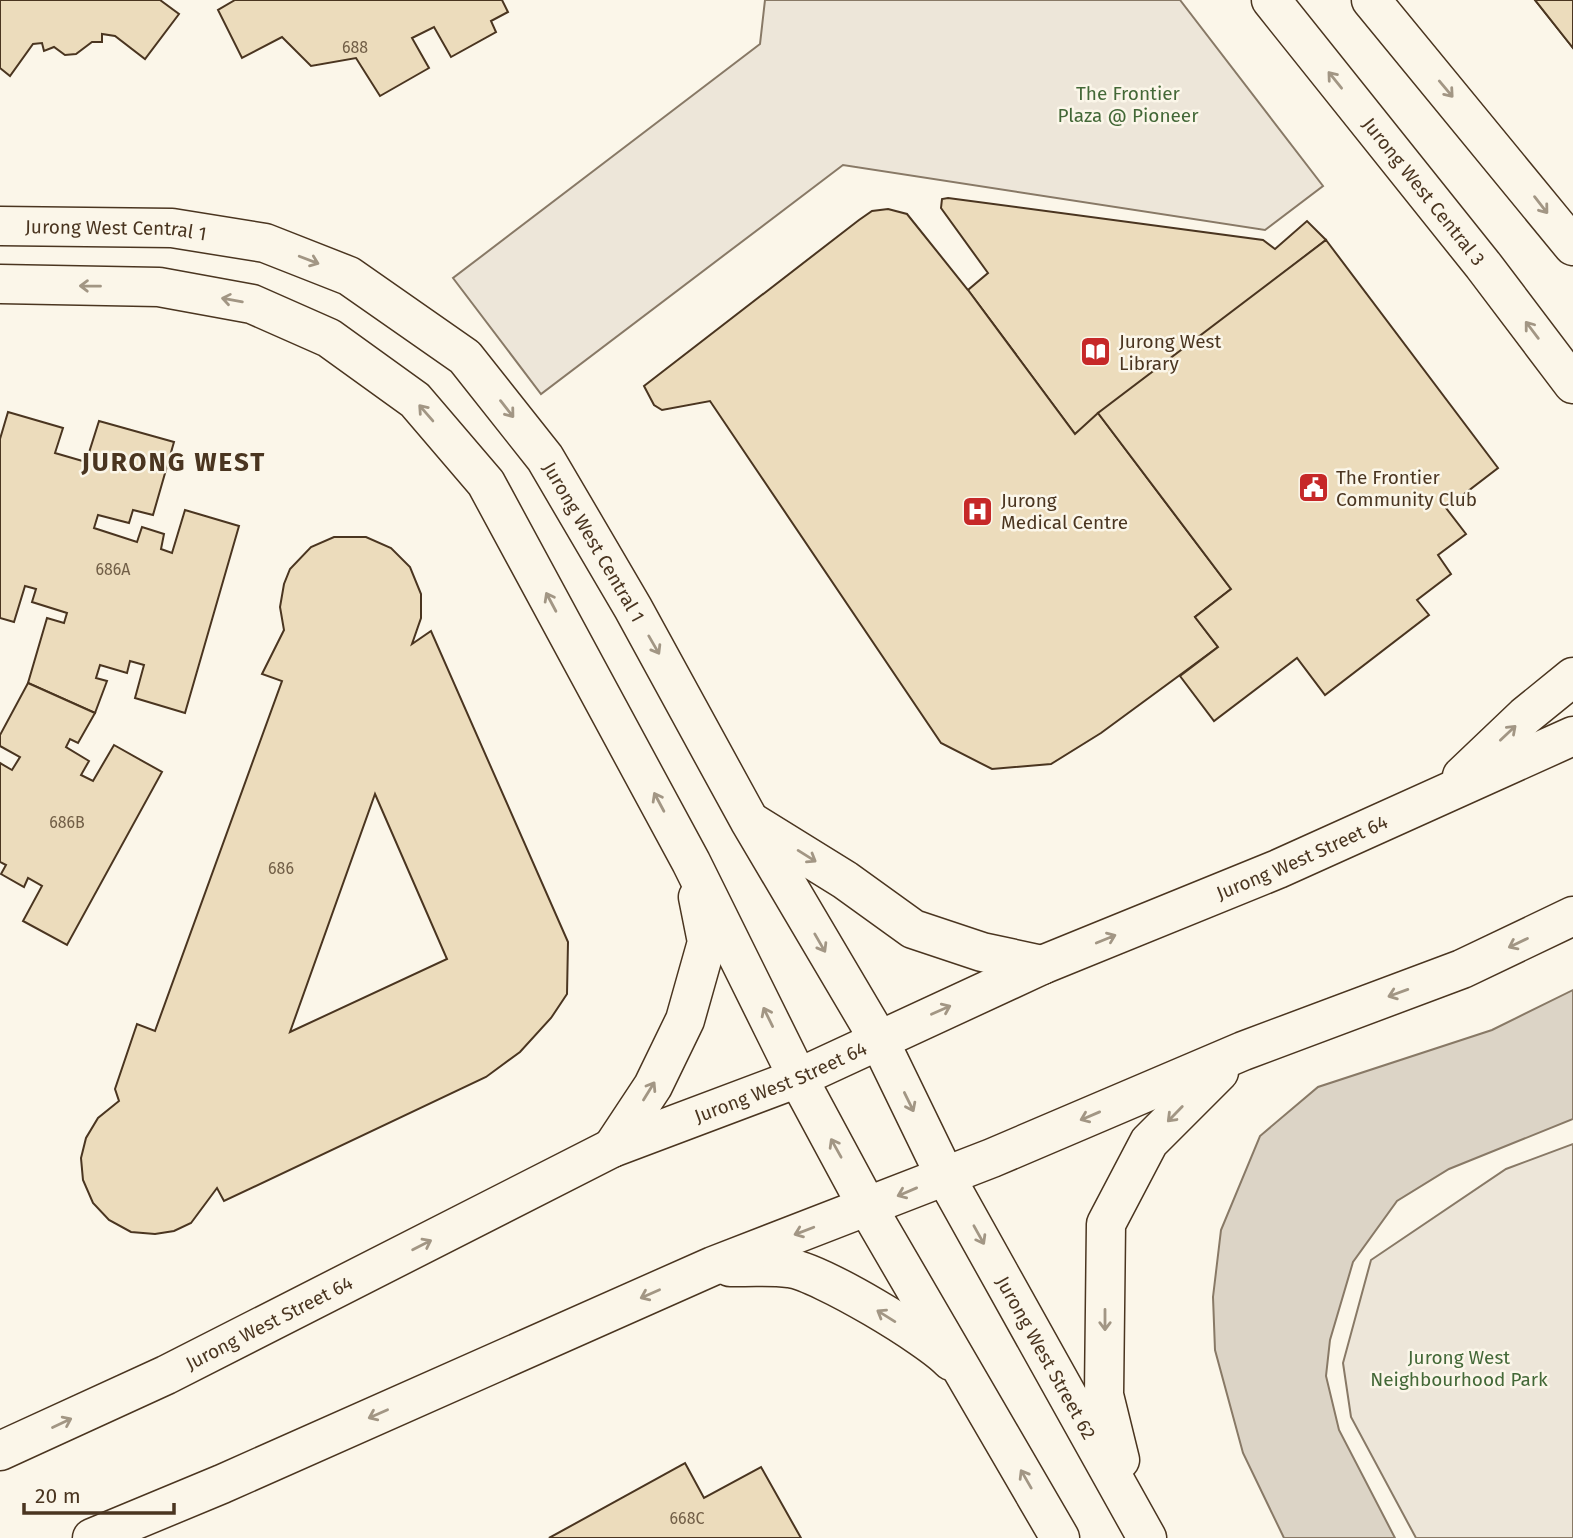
<svg xmlns="http://www.w3.org/2000/svg" width="1573" height="1538" viewBox="0 0 1573 1538" font-family="'Fira Sans',sans-serif">
	<rect width="100%" height="100%" fill="#fbf6e9"/>
	<!-- green -->
	<g fill="#ede6d9" stroke="#887966" stroke-width="2">
		<polygon points="765,0 1180,0 1323,186 1265,230 843,165 541,394 453,278 760,44"/>
		<polygon points="1573,1144 1573,1538 1416,1538 1351,1417 1343,1363 1371,1260 1506,1169"/>
	</g>
	<!-- water -->
	<polygon fill="#dcd4c6" stroke="#887966" stroke-width="2" points="1573,990 1573,1119 1449,1169 1397,1201 1353,1262 1330,1340 1326,1376 1339,1430 1395,1538 1284,1538 1243,1453 1215,1350 1213,1297 1221,1230 1260,1136 1318,1087 1492,1030"/>
	<!-- building -->
	<g fill="#ecdcbc" stroke="#4a3520" stroke-width="2" fill-rule="evenodd">
		<polygon points="0,0 160,0 179,14 145,59 115,36 102,34 102,42 92,42 76,54 65,55 54,47 44,51 42,43 33,44 10,76 0,68"/>
		<polygon points="235,0 502,0 508,12 491,21 496,32 451,57 434,27 412,38 429,68 380,96 356,58 311,66 282,37 242,58 218,10"/>
		<polygon points="1535,0 1573,0 1573,48"/>
		<polygon points="1535,0 1573,0 1573,48"/>
		<polygon points="948,198 1263,240 1275,249 1307,221 1326,240 1075,434 968,290 988,273 941,208 942,199"/>
		<polygon points="888,209 907,214 968,290 1075,434 1098,413 1231,589 1195,617 1218,647 1101,733 1051,764 992,769 941,743 710,401 662,410 654,405 644,386 859,220 872,211"/>
		<polygon points="1326,240 1498,468 1446,508 1466,534 1438,555 1451,574 1417,600 1429,615 1325,695 1297,658 1214,721 1180,676 1218,647 1195,617 1231,589 1098,413"/>
		<polygon points="8,412 63,428 55,453 86,462 99,421 174,442 153,515 133,510 129,523 98,515 94,528 137,542 142,527 164,534 161,549 172,553 185,510 239,526 185,713 135,698 144,665 130,661 127,673 100,665 96,678 107,681 95,713 28,683 47,618 64,623 67,613 32,602 36,589 25,586 14,622 0,618 0,439"/>
		<path d="M334 537H366L391 548 410 567 421 594V618L412 644 431 631 568 942 567 994 551 1018 520 1052 486 1077 224 1201 217 1188 191 1223 174 1231 155 1234 131 1232 109 1220 93 1203 83 1180 81 1158 86 1138 98 1118 119 1101 115 1089 137 1024 155 1031 282 681 262 674 284 630 280 607 284 584 290 569 311 547ZM375 794 447 959 290 1032Z"/>
		<polygon points="28,683 95,713 78,743 70,739 66,747 89,761 81,775 93,781 114,745 162,772 67,945 23,921 42,886 28,878 24,887 1,874 6,865 0,862 0,763 12,770 20,757 0,746 0,735"/>
		<polygon points="685,1463 704,1498 761,1467 801,1538 549,1538"/>
	</g>
	<g fill="none" stroke-linecap="round" stroke-linejoin="round">
		<defs>
			<g id="minor">
				<path id="s1" d="M1271 0 1483 265 1573 384"/>
				<polyline points="1371,0 1573,246"/>
			</g>
			<g id="tertiary">
				<path id="s2" d="M0 226 172 228 265 243 349 276 465 357 545 458 633 608 749 820 879 1040 945 1176 1147 1538"/>
				<polyline points="0,284 159,287 252,304 329,338 415,400 486,483 691,862 798,1078 868,1208 1060,1538"/>
				<polyline points="1462,776 1525,716 1573,677"/>
				<polyline points="753,823 845,880 913,929 982,952 1042,965"/>
				<polyline points="612,1148 653,1086 685,1020 707,942 698,897"/>
				<path d="M730 1267C749 1267 770 1266 789 1268 820 1272 930 1338 951 1361"/>
				<path id="s3" d="M0 1451 166 1375 612 1148 798 1078 1042 965 1278 869 1573 736"/>
				<polyline points="1120,1460 1104,1395 1106,1224 1149,1142 1219,1072"/>
				<polyline points="92,1538 222,1484 713,1266 992,1158 1243,1051 1462,969 1573,916"/>
			</g>
		</defs>
		<!-- minor casing -->
		<use href="#minor" stroke="#4a3520" stroke-width="41"/>
		<!-- tertiary casing -->
		<use href="#tertiary" stroke="#4a3520" stroke-width="41"/>
		<!-- minor -->
		<use href="#minor" stroke="#fbf6e9" stroke-width="38"/>
		<!-- tertiary -->
		<use href="#tertiary" stroke="#fbf6e9" stroke-width="38"/>
	</g>
	<!-- one-way arrows -->
	<defs><path id="oneway-shaft" d="M-6 0H5M1.5-3L5.5 0L1.5 3" fill="none" stroke-width="1.6" stroke-linecap="round" stroke-linejoin="round" transform="scale(1.75)"/></defs>
	<g stroke="#a29684">
		<use href="#oneway-shaft" transform="translate(1335 80) rotate(-129)"/>
		<use href="#oneway-shaft" transform="translate(1446 89) rotate(50)"/>
		<use href="#oneway-shaft" transform="translate(1541 205) rotate(52)"/>
		<use href="#oneway-shaft" transform="translate(309 260) rotate(21)"/>
		<use href="#oneway-shaft" transform="translate(90 286) rotate(-179)"/>
		<use href="#oneway-shaft" transform="translate(232 300) rotate(-170)"/>
		<use href="#oneway-shaft" transform="translate(1532 330) rotate(-127)"/>
		<use href="#oneway-shaft" transform="translate(507 409) rotate(52)"/>
		<use href="#oneway-shaft" transform="translate(426 413) rotate(-131)"/>
		<use href="#oneway-shaft" transform="translate(551 602) rotate(-118)"/>
		<use href="#oneway-shaft" transform="translate(654 645) rotate(60)"/>
		<use href="#oneway-shaft" transform="translate(1508 733) rotate(-43)"/>
		<use href="#oneway-shaft" transform="translate(659 802) rotate(-118)"/>
		<use href="#oneway-shaft" transform="translate(807 856) rotate(32)"/>
		<use href="#oneway-shaft" transform="translate(1106 939) rotate(-22)"/>
		<use href="#oneway-shaft" transform="translate(820 943) rotate(60)"/>
		<use href="#oneway-shaft" transform="translate(1518 943) rotate(154)"/>
		<use href="#oneway-shaft" transform="translate(1398 993) rotate(160)"/>
		<use href="#oneway-shaft" transform="translate(941 1010) rotate(-24)"/>
		<use href="#oneway-shaft" transform="translate(768 1017) rotate(-116)"/>
		<use href="#oneway-shaft" transform="translate(649 1091) rotate(-58)"/>
		<use href="#oneway-shaft" transform="translate(909 1102) rotate(64)"/>
		<use href="#oneway-shaft" transform="translate(1175 1114) rotate(134)"/>
		<use href="#oneway-shaft" transform="translate(1090 1116) rotate(157)"/>
		<use href="#oneway-shaft" transform="translate(836 1148) rotate(-119)"/>
		<use href="#oneway-shaft" transform="translate(907 1192) rotate(157)"/>
		<use href="#oneway-shaft" transform="translate(804 1231) rotate(159)"/>
		<use href="#oneway-shaft" transform="translate(979 1235) rotate(61)"/>
		<use href="#oneway-shaft" transform="translate(422 1245) rotate(-27)"/>
		<use href="#oneway-shaft" transform="translate(650 1294) rotate(156)"/>
		<use href="#oneway-shaft" transform="translate(886 1316) rotate(-148)"/>
		<use href="#oneway-shaft" transform="translate(1105 1320) rotate(90)"/>
		<use href="#oneway-shaft" transform="translate(378 1414) rotate(156)"/>
		<use href="#oneway-shaft" transform="translate(62 1423) rotate(-25)"/>
		<use href="#oneway-shaft" transform="translate(1026 1479) rotate(-120)"/>
	</g>
	<!-- icons -->
	<defs>
		<symbol id="library-square" viewBox="-11 -11 22 22"><rect x="-9" y="-9" width="18" height="18" rx="4" fill="#c62828" stroke="#fbf6e9"/><path d="M-6-4Q-3-5.5-.7-3.5V5Q-3 3-6 4ZM6-4Q3-5.5 .7-3.5V5Q3 3 6 4Z" fill="#fff"/></symbol>
		<symbol id="civic-square" viewBox="-11 -11 22 22"><rect x="-9" y="-9" width="18" height="18" rx="4" fill="#c62828" stroke="#fbf6e9"/><path d="M-.6-6.5H3V-4.5H.6V-3L4-1V1h2V6H-6V1h2V-1L-.6-3ZM-1.2 2.5V6h2.4V2.5Z" fill="#fff"/></symbol>
		<symbol id="hospital-square" viewBox="-11 -11 22 22"><rect x="-9" y="-9" width="18" height="18" rx="4" fill="#c62828" stroke="#fbf6e9"/><path d="M-5-5h3v3.5h4V-5h3V5h-3V1.5h-4V5h-3Z" fill="#fff"/></symbol>
	</defs>
	<g fill-rule="evenodd">
		<use href="#library-square" x="1078" y="334" width="35" height="35"/>
		<use href="#civic-square" x="1296" y="470" width="35" height="35"/>
		<use href="#hospital-square" x="960" y="494" width="35" height="35"/>
	</g>
	<g text-anchor="middle" stroke-width="5" stroke-linejoin="round" paint-order="stroke">
		<!-- number labels -->
		<g font-size="16" fill="#725f47">
			<text x="355" y="53">688</text>
			<text x="113" y="575">686A</text>
			<text x="67" y="828">686B</text>
			<text x="281" y="874">686</text>
			<text x="687" y="1524">668C</text>
		</g>
		<!-- park labels -->
		<g font-size="19" fill="#436837" stroke="#fbf6e9">
			<text x="1128" y="100">The Frontier<tspan x="1128" dy="22">Plaza @ Pioneer</tspan></text>
			<text x="1459" y="1364">Jurong West<tspan x="1459" dy="22">Neighbourhood Park</tspan></text>
		</g>
		<!-- street labels -->
		<g font-size="19" fill="#4a3520" stroke="#fbf6e9">
			<text dy="7" stroke="none"><textPath href="#s1" startOffset="245">Jurong West Central 3</textPath></text>
			<text dy="7" stroke="none"><textPath href="#s2" startOffset="116">Jurong West Central 1</textPath></text>
			<text dy="7" stroke="none"><textPath href="#s2" startOffset="724">Jurong West Central 1</textPath></text>
			<text dy="7" stroke="none"><textPath href="#s3" startOffset="1432">Jurong West Street 64</textPath></text>
			<text dy="7" stroke="none"><textPath href="#s3" startOffset="864">Jurong West Street 64</textPath></text>
			<text dy="7" stroke="none"><textPath href="#s3" startOffset="298">Jurong West Street 64</textPath></text>
			<text dy="7" stroke="none"><textPath href="#s2" startOffset="1657">Jurong West Street 62</textPath></text>
		</g>
		<!-- poi labels -->
		<g font-size="19" fill="#4a3520" stroke="#fbf6e9" text-anchor="start">
			<text x="1119" y="348">Jurong West<tspan x="1119" dy="22">Library</tspan></text>
			<text x="1336" y="484">The Frontier<tspan x="1336" dy="22">Community Club</tspan></text>
			<text x="1001" y="507">Jurong<tspan x="1001" dy="22">Medical Centre</tspan></text>
		</g>
		<!-- district labels -->
		<g font-size="26" font-weight="bold" letter-spacing="2" fill="#4a3520" stroke="#fbf6e9">
			<text x="174" y="471">JURONG WEST</text>
		</g>
	</g>
	<!-- scale -->
	<path d="M24 1503v10h150v-10" fill="none" stroke="#4a3520" stroke-width="3.5"/>
	<text x="35" y="1503" font-size="21" fill="#4a3520" stroke="#fbf6e9" stroke-width="5" paint-order="stroke">20 m</text>
</svg>
